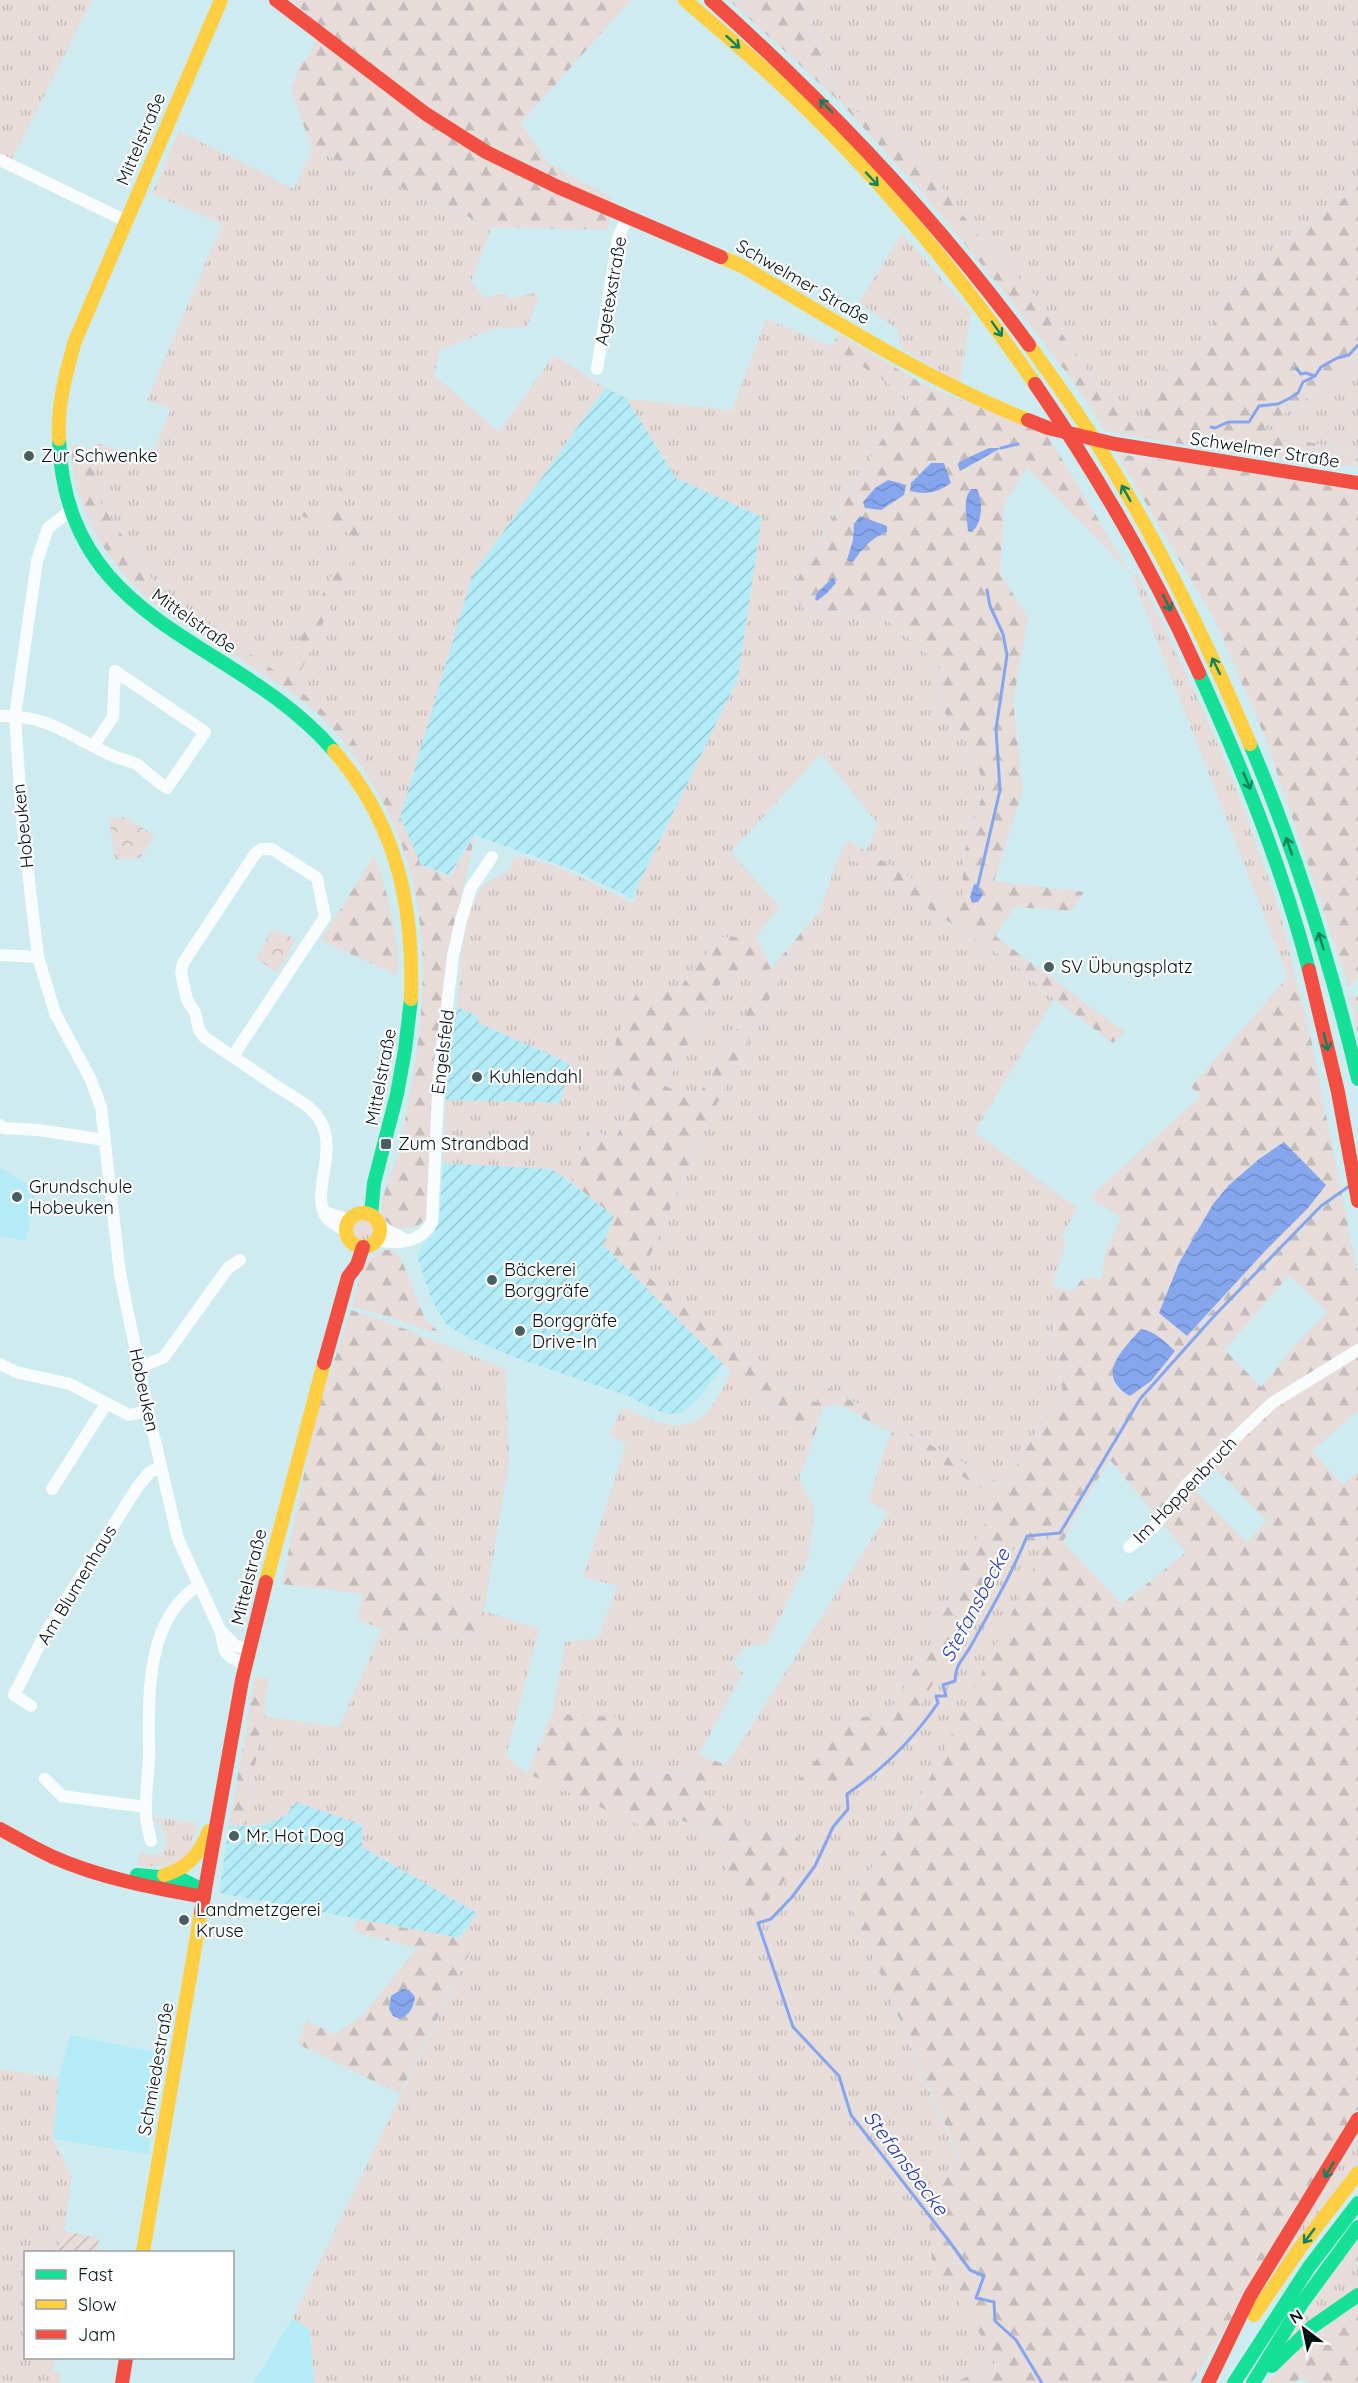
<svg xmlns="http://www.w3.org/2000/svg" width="1358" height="2383" viewBox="0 0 1358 2383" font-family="Quicksand,sans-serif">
	<defs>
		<pattern id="industrial-furrows" width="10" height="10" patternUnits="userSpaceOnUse" patternTransform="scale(1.5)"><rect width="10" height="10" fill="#b3ecf6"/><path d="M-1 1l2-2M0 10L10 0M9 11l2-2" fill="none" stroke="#98c9d2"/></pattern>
		<pattern id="grass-tufts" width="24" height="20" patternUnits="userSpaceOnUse" patternTransform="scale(1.5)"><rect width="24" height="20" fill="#e6dcda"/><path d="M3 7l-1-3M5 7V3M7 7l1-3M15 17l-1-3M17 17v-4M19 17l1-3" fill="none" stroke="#c4bcba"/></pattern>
		<pattern id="forest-firs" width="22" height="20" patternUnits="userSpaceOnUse" patternTransform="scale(1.5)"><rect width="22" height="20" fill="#e6dcda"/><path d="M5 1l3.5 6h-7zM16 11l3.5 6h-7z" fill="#c4bcba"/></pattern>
		<pattern id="park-crowns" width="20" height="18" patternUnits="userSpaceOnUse" patternTransform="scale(1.5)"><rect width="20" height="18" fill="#e6dcda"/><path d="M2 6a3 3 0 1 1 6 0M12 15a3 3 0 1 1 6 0" fill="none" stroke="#c4bcba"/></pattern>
		<pattern id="garden-furrows" width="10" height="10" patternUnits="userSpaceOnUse" patternTransform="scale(1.5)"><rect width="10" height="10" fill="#e6dcda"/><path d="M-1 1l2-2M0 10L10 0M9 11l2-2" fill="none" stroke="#c4bcba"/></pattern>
		<pattern id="water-waves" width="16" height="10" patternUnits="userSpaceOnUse" patternTransform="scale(1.5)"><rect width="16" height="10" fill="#85a5ed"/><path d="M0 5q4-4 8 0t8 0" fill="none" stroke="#718dca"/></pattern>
	</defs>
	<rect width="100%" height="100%" fill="#ceebf0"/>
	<!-- built -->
	<g fill="#b3ecf6">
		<polygon points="0,1167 36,1190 26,1241 0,1236"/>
		<polygon points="70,2035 164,2054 148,2154 53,2139 59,2078"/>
		<polygon points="292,2318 310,2330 314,2383 254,2383"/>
	</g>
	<!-- industrial -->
	<g fill="url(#industrial-furrows)">
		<polygon points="605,388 626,398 676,478 762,517 738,678 632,898 573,870 474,835 449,875 421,865 400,817 472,576"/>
		<polygon points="457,1007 478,1016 479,1023 570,1063 561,1103 446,1100 446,1053 451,1026"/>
		<polygon points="443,1163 552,1169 614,1216 604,1245 723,1364 701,1396 682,1413 665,1414 628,1396 511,1356 458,1332 445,1323 431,1298 417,1256 422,1246 435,1232 440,1209"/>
		<polygon points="296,1801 363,1825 362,1847 478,1913 460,1938 219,1893 229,1826 261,1826 286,1816"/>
	</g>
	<!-- grass -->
	<g fill="url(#grass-tufts)">
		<polygon points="0,0 92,0 11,162 0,157"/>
		<polygon points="809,0 1358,0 1358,186 1334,207 1277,245 1214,315 1216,345 1161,372 1140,426 1119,413 1112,405 1037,298 977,234 909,143 841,103 806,9"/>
		<polygon points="179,131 294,189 312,149 492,227 471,282 485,298 506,293 509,299 535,293 538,299 527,327 495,328 440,350 434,375 499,432 554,355 605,388 472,576 400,817 349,732 282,676 159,589 101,504 91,466 98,443 149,461 171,409 147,400 222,224 152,194"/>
		<polygon points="902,233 971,313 960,383 901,348 898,330 859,302"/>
		<path d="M766 319 832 346 909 397 825 529 790 593 810 614 876 611 940 665 936 702 969 743 985 787 964 853 962 909 866 851 878 824 821 754 731 852 780 907 756 937H720L680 987 616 1040 613 1065 607 1077 635 1090 615 1141 589 1127 571 1182 552 1169 443 1163 446 1100 560 1103 570 1064 479 1023 477 1016 457 1007C462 970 460 924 479 892 490 873 509 881 514 857 552 858 600 888 634 904L637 888 738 678 762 517 676 478 627 399 732 410Z"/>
		<polygon points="1358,364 1358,458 1356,452 1308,442 1263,428"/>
		<path d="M1131 574 1138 576C1183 663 1224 751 1256 844 1272 887 1287 930 1294 975L1288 977Z"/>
		<polygon points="840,852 1013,963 1054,999 975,1132 1077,1208 1063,1234 1065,1248 1052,1285 1052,1319 1063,1395 1034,1435 1005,1486 829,1388 817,1403 745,1361 643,1272 706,1126 767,1003 820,910"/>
		<polygon points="772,969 696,1100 665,1086 727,971"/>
		<circle cx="362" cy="1230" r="11"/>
		<path d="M447 1346 506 1369 509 1463 484 1611 539 1629 506 1756 527 1773 675 1817 742 1848 805 1856 797 1836 750 1828 698 1790 726 1765 888 1513 868 1501 891 1431 999 1499 960 1570 929 1647 888 1713 852 1719 841 1785 969 1625 1012 1550 1052 1534 923 1792 849 1901 960 2163 927 2190 998 2362 954 2383H314L310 2330 292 2318 471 1951 460 1938 477 1913 362 1847V1825L296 1802C283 1821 268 1826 244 1825L264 1716 339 1727 382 1629 481 1640 484 1612 428 1590 427 1537 437 1461Z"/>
		<path d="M731 1370 814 1436 799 1479 815 1509 808 1560 767 1644 745 1647 733 1664 743 1673 699 1755 678 1775 631 1771 552 1714 565 1642 598 1638 617 1586 583 1577 626 1444 609 1435 623 1407C654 1422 690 1441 714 1403 721 1393 726 1381 731 1370Z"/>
		<path d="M152 1817 198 1823C189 1866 180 1867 138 1866L140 1850C151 1860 169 1855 166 1838 164 1830 157 1823 152 1817Z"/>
		<polygon points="0,2069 59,2078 53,2139 72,2176 64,2231 57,2252 26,2252 26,2358 55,2358 53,2371 61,2372 59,2383 0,2383"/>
		<polygon points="1358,2136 1358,2162 1254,2298"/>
		<polygon points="1346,2255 1351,2269 1358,2269 1358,2288 1283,2345"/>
	</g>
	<!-- forest -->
	<g fill="url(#forest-firs)" fill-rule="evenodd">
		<polygon points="291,0 631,0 521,123 549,164 611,197 608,230 492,227 312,149 291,89 300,65 309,56 322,27"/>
		<polygon points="729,0 809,0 806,10 841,103 909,143 977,234 1037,298 1112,405 1139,426 1161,372 1216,345 1214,315 1277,245 1334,207 1358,186 1358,364 1263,428 1308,442 1357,453 1358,467 1204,448 1105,431 1073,381 1009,298 927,198 841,103"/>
		<polygon points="839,334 926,386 1047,434 1131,574 1027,468 1004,505 1000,573 1028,618 1013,702 1023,790 994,881 1084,892 1071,911 1015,907 995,936 1125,1032 1113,1043 1054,999 1013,963 840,852 847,840 961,908 964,853 985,787 969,743 936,702 940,665 876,611 810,614 790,593 828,525 909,397 831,346"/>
		<path d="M98 443 91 466 101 504 159 589 282 676 352 535 294 513 334 510 348 452 342 516 365 530 294 686 349 732 400 817 421 865 450 877 475 834 457 917 435 1048 426 1217C418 1232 393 1233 384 1218 381 1213 381 1208 381 1203 386 1186 394 1169 399 1151 404 1133 406 1112 410 1093 430 985 432 882 373 785 355 756 340 733 314 710 290 689 262 674 236 656 227 651 218 644 209 638 194 629 177 620 163 610 111 573 72 508 71 444L95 451Z"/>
		<polygon points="1117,454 1230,469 1358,491 1358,977 1349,987 1265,737 1214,619"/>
		<path d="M374 856C389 895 399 935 398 976L321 940Z"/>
		<path d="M819 911 767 1003 706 1126 643 1272 745 1361 817 1403 828 1388 1005 1486 1034 1435 1063 1395 1052 1319V1285L1072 1292 1083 1278H1102L1105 1253 1121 1217 1091 1199 1092 1195 1201 1096 1191 1087 1288 977 1294 975 1307 1019 1358 1275V1411L1312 1451 1343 1485 1358 1471V2109L1192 2383H954L998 2362 932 2260 927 2189 961 2162 849 1901 921 1796 1051 1534 1012 1550 912 1719 841 1785 799 1780 852 1719 888 1713 929 1647 960 1570 998 1499 891 1431 875 1425 840 1405 824 1406 814 1436 723 1364 603 1245 614 1216 571 1182 589 1127 615 1141 635 1090 607 1077 613 1065 616 1040 639 987H680L720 937H756L772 968ZM772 969 696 1100 665 1086 727 971ZM1285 1143 1325 1185C1307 1209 1286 1228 1266 1250 1239 1278 1215 1310 1187 1336L1160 1313 1179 1263 1213 1204 1229 1185 1259 1159ZM1289 1275 1327 1312 1295 1345 1261 1387 1225 1350ZM1141 1330C1155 1331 1165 1342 1175 1351L1151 1381 1118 1389C1103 1368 1126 1346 1141 1330ZM1110 1460 1186 1552 1122 1604 1063 1542 1080 1508ZM1211 1464 1267 1521 1246 1542 1190 1485Z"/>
		<polygon points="1356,995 1358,997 1358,1035 1350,998"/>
		<path d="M384 1250H391L401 1258 425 1319 442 1335 368 1310 366 1311 352 1307C358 1286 360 1257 384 1250Z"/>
		<polygon points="351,1310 380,1319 447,1346 437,1467 427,1537 428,1590 484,1612 482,1640 382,1629 358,1620 362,1594 282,1584 315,1419"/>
		<polygon points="255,1677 268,1678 264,1716 244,1825 229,1826"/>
		<polygon points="552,1714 618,1717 631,1771 678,1775 699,1755 726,1765 699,1790 750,1828 797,1836 805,1855 753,1919 720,1859 741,1847 675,1817 654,1832 527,1773"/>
		<polygon points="357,1919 460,1938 471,1950 400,2094 298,2044 306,2020 335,2035 363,2015 417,1948 354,1932"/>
		<polygon points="1358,2239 1358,2269 1351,2269 1346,2255"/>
		<polygon points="1358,2301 1358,2383 1308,2383 1301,2378 1294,2383 1266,2383 1309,2339"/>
	</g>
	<!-- park -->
	<g fill="url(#park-crowns)">
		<polygon points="126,817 155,836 140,858 115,860 109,819"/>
		<polygon points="272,929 296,939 277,973 256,958"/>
	</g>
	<!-- garden -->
	<polygon fill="url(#garden-furrows)" points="64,2231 99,2238 97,2252 57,2252"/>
	<!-- water -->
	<g fill="url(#water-waves)">
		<polygon points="989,448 1001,448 960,471 958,465 959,462"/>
		<path d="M931 463H944L951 483C936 493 928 495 910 491L911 483Z"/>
		<polygon points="888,480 906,485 904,495 881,510 865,508 863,502 875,488"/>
		<path d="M971 489H977C983 501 983 522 972 532L968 531C967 517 962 500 971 489Z"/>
		<path d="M860 516 887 526V532C872 537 862 549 853 562L847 560 853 540 854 524Z"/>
		<polygon points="833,577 836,583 827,593 817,601 815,599 817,593"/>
		<polygon points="974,884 978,885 983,895 978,902 972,903 970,897"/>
		<polygon points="1284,1142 1326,1185 1308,1208 1266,1250 1187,1336 1159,1313 1179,1263 1213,1204 1229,1185 1259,1159"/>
		<path d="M1141 1329C1155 1331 1165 1342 1175 1351L1151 1381 1130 1396C1095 1375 1121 1352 1141 1329Z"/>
		<path d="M402 1989 409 1990 415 1997C413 2008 410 2014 400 2019L393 2016 389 2009 391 1996Z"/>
	</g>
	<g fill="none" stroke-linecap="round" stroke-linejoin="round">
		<!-- stream -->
		<g stroke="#85a5ed" stroke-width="3">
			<polyline points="1296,368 1301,374 1306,373 1315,376"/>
			<polyline points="1211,427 1215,428 1228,422 1249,422 1259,406 1278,404 1290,398 1298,393 1303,382 1315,376 1321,367 1337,358 1349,355 1358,345"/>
			<polyline points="1001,448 1018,444"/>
			<polyline points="978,885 1000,790 996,729 1007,655 1003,634 990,606 987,590"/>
			<path d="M1042 2383 1016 2340 995 2321 994 2302 976 2298 984 2276 970 2270 949 2241 851 2115 839 2076 793 2027 758 1923 771 1919 792 1897 815 1866 833 1827 848 1809 847 1794C882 1770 914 1738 938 1703L936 1696H946L943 1685 955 1681C955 1664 964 1659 972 1644 991 1609 1012 1574 1027 1536L1060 1533 1140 1399 1215 1315 1321 1206 1348 1187"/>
		</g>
		<!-- street -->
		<g stroke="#f8fcfd" stroke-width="12">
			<polyline points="0,160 126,221"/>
			<polyline points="597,369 618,238 628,215"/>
			<polyline points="70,511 48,528 37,561 15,716 22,821 38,957 55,1013 90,1078 101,1107 120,1274 148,1411 178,1539 220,1630 225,1651 230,1657 246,1665"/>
			<path d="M0 716C53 715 72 739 116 757 123 760 132 761 138 765 148 773 156 781 167 788L205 732 115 671 113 717 94 745"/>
			<polyline points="0,955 38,957"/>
			<path d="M233 1056 325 917 317 878 272 849H261L255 854 183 963 181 973 187 1000 195 1012 199 1030 204 1037C227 1053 250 1068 273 1084 288 1094 310 1104 320 1120 339 1153 309 1194 327 1218 331 1223 340 1227 346 1231"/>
			<polyline points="0,1125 3,1128 38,1130 105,1140"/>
			<polyline points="325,1212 349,1220"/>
			<polyline points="379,1226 406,1240"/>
			<path d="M376 1240C397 1245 421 1243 432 1222L439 1074 453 956 461 920 471 888 492 857"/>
			<polyline points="0,1364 16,1372 70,1384 129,1415 148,1411"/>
			<polyline points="139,1368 164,1357 228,1268 240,1260"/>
			<polyline points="52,1489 106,1404"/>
			<polyline points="1129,1547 1154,1527 1187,1484 1272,1403 1358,1350"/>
			<polyline points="221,1631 236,1646 250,1649"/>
			<polyline points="31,1706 14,1695 46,1632 138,1486 150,1472 161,1467"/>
			<polyline points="45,1779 62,1796 146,1807"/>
			<path d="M151 1841C149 1832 146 1823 146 1814 145 1796 148 1777 149 1759 149 1701 143 1621 199 1585"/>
		</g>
		<!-- fast -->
		<g stroke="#16e098" stroke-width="14">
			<path d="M59 439C65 628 234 635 334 751"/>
			<path d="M1199 673C1243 770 1282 867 1309 970"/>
			<path d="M1250 744C1296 852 1331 965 1358 1079"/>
			<polyline points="371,1215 374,1183 397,1094 405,1050 411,999"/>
			<polyline points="137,1875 181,1879 205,1891"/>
			<polyline points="1272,2366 1312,2327 1358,2295"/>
			<polyline points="1234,2383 1309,2267 1358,2203"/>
			<polyline points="1253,2383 1302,2303 1358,2227"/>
		</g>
		<!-- slow -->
		<g stroke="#ffcf43" stroke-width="14">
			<path d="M685 0C714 25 743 50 771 75 871 167 959 273 1035 384"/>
			<path d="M721 257 742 266C835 321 927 380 1028 420"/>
			<path d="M1029 345C1053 378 1077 412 1099 447 1158 541 1207 642 1250 744"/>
			<path d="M59 439C57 405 66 373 75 341L221 0"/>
			<path d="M334 751C397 824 414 905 411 999"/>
			<circle cx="363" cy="1230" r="17"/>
			<polyline points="266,1582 324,1363"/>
			<path d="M164 1875C189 1868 199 1854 209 1831"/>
			<polyline points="143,2252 201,1912"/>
			<polyline points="1254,2315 1300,2248 1358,2173"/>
		</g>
		<!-- jam -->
		<g stroke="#f24e42" stroke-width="14">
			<polyline points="276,0 426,114 486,152 558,187 721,257"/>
			<path d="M711 0C828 105 936 218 1029 345"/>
			<path d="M1035 384C1098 476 1154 572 1199 673"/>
			<polyline points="1028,420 1048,428 1115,444 1358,483"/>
			<polyline points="1309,970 1338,1092 1358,1201"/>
			<polyline points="324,1363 348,1277 357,1265 363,1247"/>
			<path d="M0 1829C17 1838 35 1849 53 1857 100 1878 154 1888 204 1897"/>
			<polyline points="201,1912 242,1680 266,1582"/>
			<polyline points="122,2383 126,2358"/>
			<polyline points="1208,2383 1250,2296 1358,2119"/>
		</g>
	</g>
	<!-- one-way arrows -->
	<defs><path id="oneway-shaft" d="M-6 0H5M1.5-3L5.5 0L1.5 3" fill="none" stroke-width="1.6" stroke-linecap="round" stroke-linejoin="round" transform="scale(1.5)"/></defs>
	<g stroke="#0d835d">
		<use href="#oneway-shaft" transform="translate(733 42) rotate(42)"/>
		<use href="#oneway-shaft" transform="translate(826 106) rotate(-135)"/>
		<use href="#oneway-shaft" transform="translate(872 179) rotate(47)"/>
		<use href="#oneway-shaft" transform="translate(997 329) rotate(55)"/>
		<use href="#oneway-shaft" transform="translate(1126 493) rotate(-119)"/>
		<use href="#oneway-shaft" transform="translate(1167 603) rotate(63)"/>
		<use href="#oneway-shaft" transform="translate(1216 666) rotate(-116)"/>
		<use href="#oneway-shaft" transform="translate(1247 781) rotate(67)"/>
		<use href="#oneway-shaft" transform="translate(1289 846) rotate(-109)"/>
		<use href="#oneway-shaft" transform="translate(1321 941) rotate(-107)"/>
		<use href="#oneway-shaft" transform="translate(1326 1042) rotate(77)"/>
		<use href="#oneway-shaft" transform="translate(1329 2170) rotate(121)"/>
		<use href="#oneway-shaft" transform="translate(1309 2236) rotate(127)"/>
	</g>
	<!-- markers -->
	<g fill="#495e62" stroke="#fff" stroke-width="2">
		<circle cx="29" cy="456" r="6"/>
		<circle cx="1049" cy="967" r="6"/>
		<circle cx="477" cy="1077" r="6"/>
		<rect x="380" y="1138" width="12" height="12" rx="3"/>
		<circle cx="17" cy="1197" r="6"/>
		<circle cx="492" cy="1280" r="6"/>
		<circle cx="520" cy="1331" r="6"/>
		<circle cx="234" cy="1836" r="6"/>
		<circle cx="184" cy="1920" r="6"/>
	</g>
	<g text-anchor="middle" stroke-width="4.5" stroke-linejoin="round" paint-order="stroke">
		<!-- street labels -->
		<g font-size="18" fill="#011215" stroke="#fff">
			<text transform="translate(141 139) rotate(-67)" y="6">Mittelstraße</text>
			<text transform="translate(803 282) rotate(30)" y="6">Schwelmer Straße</text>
			<text transform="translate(611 291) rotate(-80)" y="6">Agetexstraße</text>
			<text transform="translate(1265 450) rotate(9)" y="6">Schwelmer Straße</text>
			<text transform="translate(194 621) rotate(35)" y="6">Mittelstraße</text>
			<text transform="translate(23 826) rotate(-96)" y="6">Hobeuken</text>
			<text transform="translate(443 1052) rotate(-83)" y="6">Engelsfeld</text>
			<text transform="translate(381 1077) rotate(-79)" y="6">Mittelstraße</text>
			<text transform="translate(144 1390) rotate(78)" y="6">Hobeuken</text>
			<text transform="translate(1185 1490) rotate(-46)" y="6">Im Hoppenbruch</text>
			<text transform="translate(249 1577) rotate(-76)" y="6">Mittelstraße</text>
			<text transform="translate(77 1585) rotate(-59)" y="6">Am Blumenhaus</text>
			<text transform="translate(156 2069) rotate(-80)" y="6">Schmiedestraße</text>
		</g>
		<!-- poi labels -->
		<g font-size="18" fill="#011215" stroke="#fff" text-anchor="start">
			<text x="41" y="462">Zur Schwenke</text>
			<text x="1061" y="973">SV Übungsplatz</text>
			<text x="489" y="1083">Kuhlendahl</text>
			<text x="398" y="1150">Zum Strandbad</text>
			<text x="29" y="1193">Grundschule<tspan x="29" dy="21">Hobeuken</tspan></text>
			<text x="504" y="1276">Bäckerei<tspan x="504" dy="21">Borggräfe</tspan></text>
			<text x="532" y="1327">Borggräfe<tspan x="532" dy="21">Drive-In</tspan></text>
			<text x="246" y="1842">Mr. Hot Dog</text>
			<text x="196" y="1916">Landmetzgerei<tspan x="196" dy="21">Kruse</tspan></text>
		</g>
		<!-- water labels -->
		<g font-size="20" font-style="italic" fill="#243aaf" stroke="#fff">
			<text transform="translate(975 1605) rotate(-62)" y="7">Stefansbecke</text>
			<text transform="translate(906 2163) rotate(53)" y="7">Stefansbecke</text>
		</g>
	</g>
	<!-- legend -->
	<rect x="24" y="2251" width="210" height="108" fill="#ffffff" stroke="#99a0a1" stroke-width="1.5"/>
	<rect x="36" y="2270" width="30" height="9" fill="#16e098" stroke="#99a0a1" stroke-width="1.5"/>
	<text x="78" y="2281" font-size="18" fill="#011215">Fast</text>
	<rect x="36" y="2300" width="30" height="9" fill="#ffcf43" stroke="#99a0a1" stroke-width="1.5"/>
	<text x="78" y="2311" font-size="18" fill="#011215">Slow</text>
	<rect x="36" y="2330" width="30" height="9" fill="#f24e42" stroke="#99a0a1" stroke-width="1.5"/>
	<text x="78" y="2341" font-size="18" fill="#011215">Jam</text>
	<!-- north arrow -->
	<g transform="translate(1304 2329) rotate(328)" stroke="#ffffff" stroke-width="4.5" paint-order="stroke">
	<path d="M0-4.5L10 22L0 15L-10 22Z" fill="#011215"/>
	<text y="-9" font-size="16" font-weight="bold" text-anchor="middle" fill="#011215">N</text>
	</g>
</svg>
